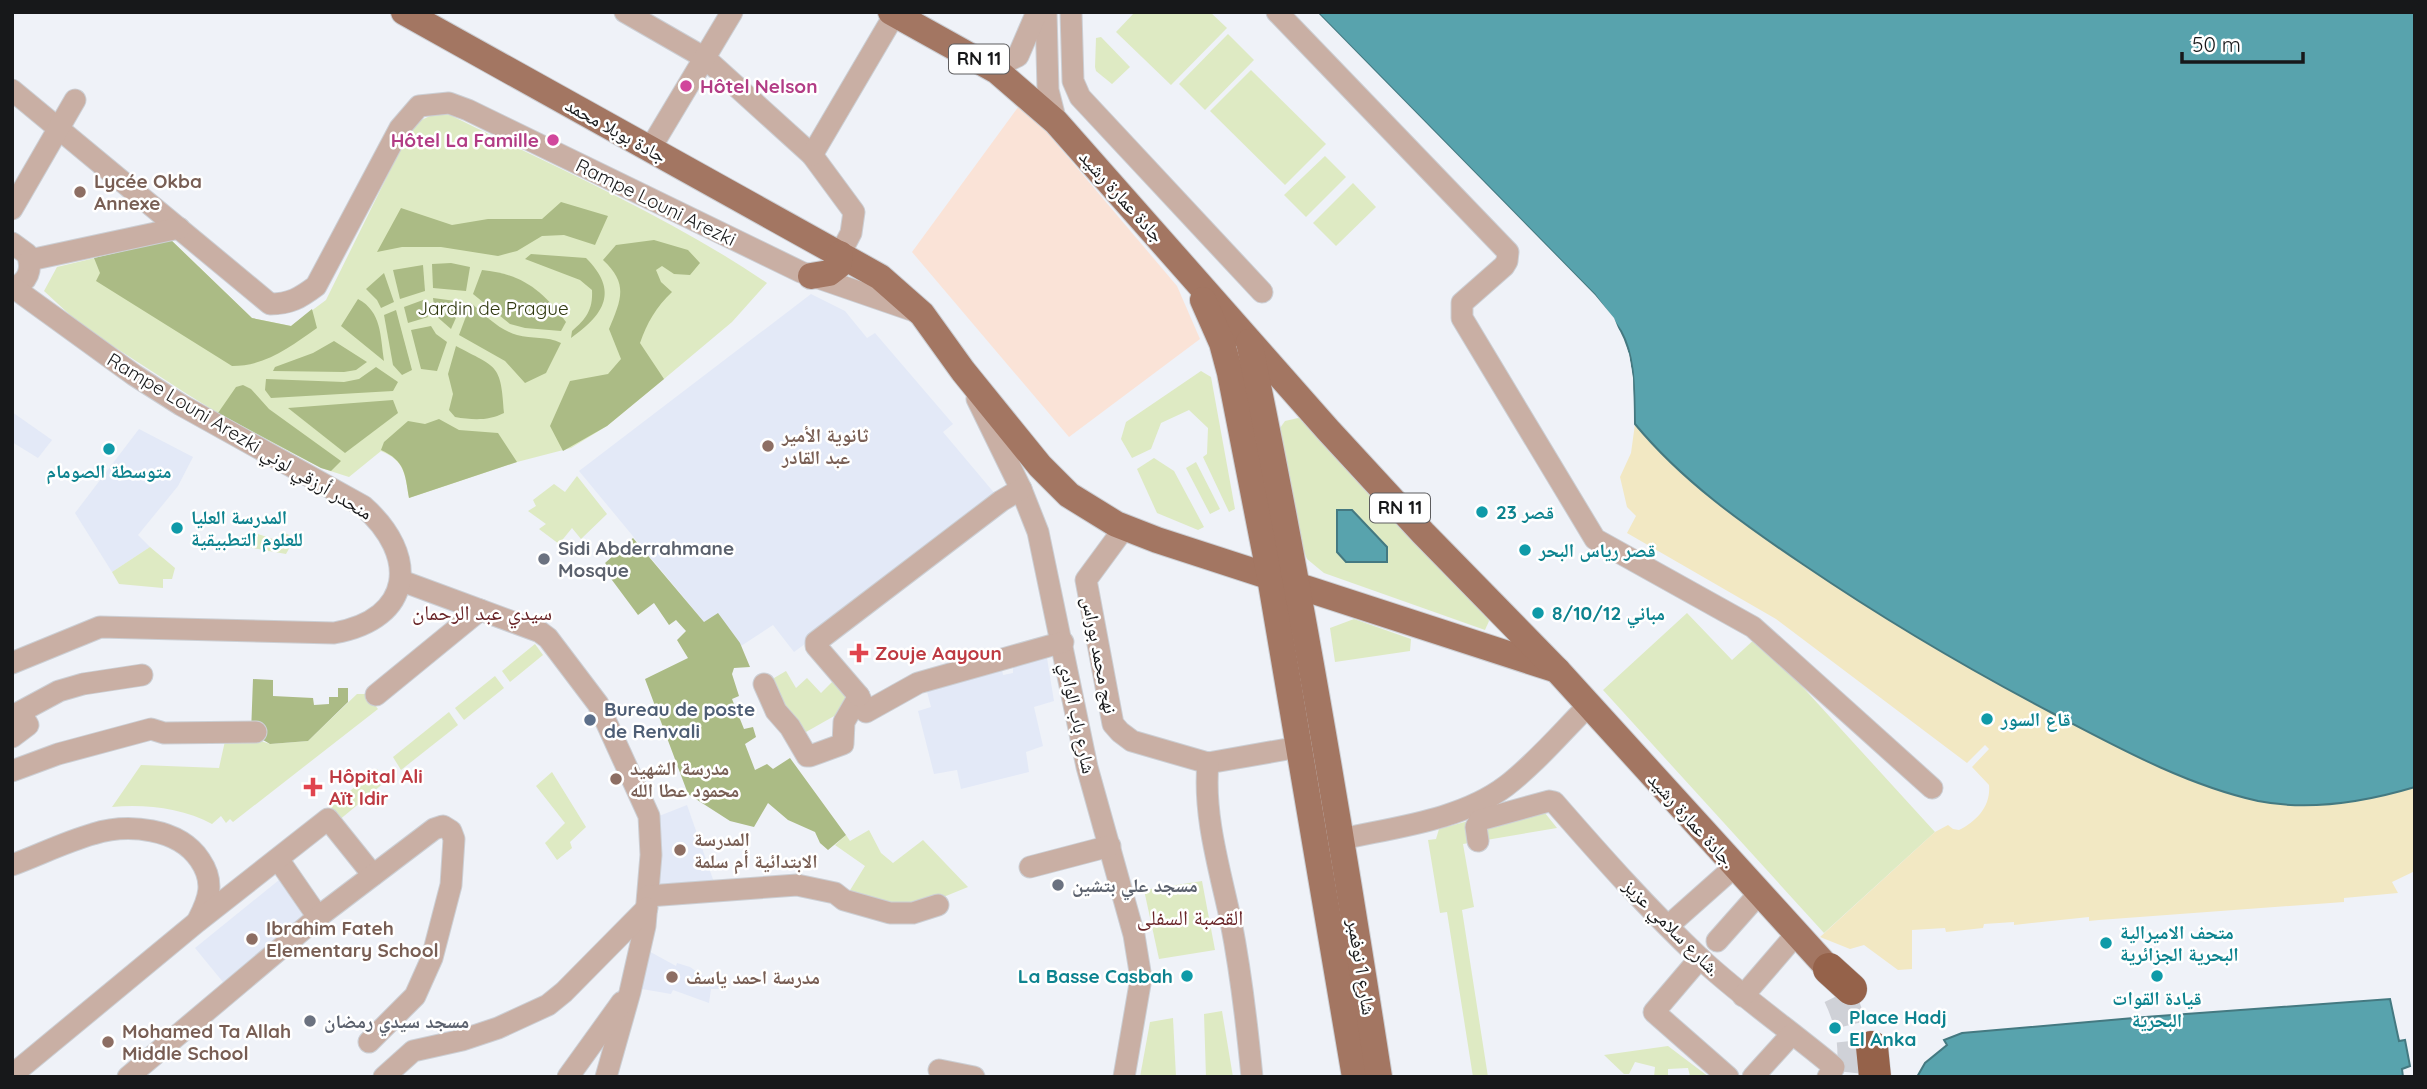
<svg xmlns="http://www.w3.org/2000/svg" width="2427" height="1089" viewBox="0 0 2427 1089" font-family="Quicksand,'Noto Naskh Arabic',sans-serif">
	<rect width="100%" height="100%" fill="#eff2f8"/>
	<!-- commercial -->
	<polygon fill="#fae3d7" points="1019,106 1028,110 1177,286 1200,339 1069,437 912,252"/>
	<!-- built -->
	<g fill="#e3e9f7">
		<polygon points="811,294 845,311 867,338 875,333 953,424 943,432 1001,501 794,652 773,625 741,646 740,643 704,622 579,471"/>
		<polygon points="12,412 52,440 38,458 12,442"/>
		<polygon points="139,429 193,457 178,486 138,535 150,547 112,572 75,513"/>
		<polygon points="1047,658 1054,701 1034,707 1043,746 1026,752 1029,772 961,789 957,770 934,774 918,711 931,707 926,688 1002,669 1003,675 1013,673 1013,666"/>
		<polygon points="687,805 716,888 654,893 654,818"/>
		<polygon points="279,880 309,918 227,987 195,948"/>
		<polygon points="645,949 676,966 677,963 690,967 707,979 728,981 728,989 711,989 709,1003 673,990 671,994 636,988"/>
	</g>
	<!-- green -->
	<g fill="#deeac3">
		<polygon points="1135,12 1210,12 1227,28 1171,85 1116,32"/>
		<polygon points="1228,34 1254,60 1205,110 1179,84"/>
		<polygon points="1101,37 1130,67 1112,84 1096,71 1095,67 1096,38"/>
		<polygon points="1251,70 1326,144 1285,185 1210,111"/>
		<path d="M448 114C555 167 667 215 767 283L732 322 664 379 607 426 571 448 517 462 409 498C405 474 405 461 381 451L349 477 321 468 231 421 187 394 82 326 44 291 57 267 171 240 252 318 291 326 326 300 413 124 430 116Z"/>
		<polygon points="1325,156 1346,177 1306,217 1284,195"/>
		<polygon points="1353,183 1376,207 1336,246 1313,223"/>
		<polygon points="1201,371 1211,377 1235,509 1229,512 1203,457 1207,454 1208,428 1189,410 1161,423 1151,449 1132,458 1121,439 1126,422"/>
		<polygon points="1298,418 1302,419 1487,615 1489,621 1485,630 1324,573 1307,559 1300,542 1278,431 1285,421"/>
		<polygon points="1154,458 1174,471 1204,527 1198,530 1157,513 1137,469"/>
		<polygon points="1196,462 1220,509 1210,514 1186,468"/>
		<polygon points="577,476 607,514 581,539 572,528 559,544 539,529 546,524 528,511 536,506 533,500 554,484 565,492"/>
		<polygon points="283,532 295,538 286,554 247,547 255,533 276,540"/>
		<polygon points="150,547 175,568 172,579 163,579 163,588 119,584 112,572"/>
		<polygon points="1687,613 1732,660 1757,637 1935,832 1824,933 1603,690"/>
		<polygon points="1354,619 1411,639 1410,651 1335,662 1330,628"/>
		<polygon points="535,644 543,655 510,682 502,671"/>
		<polygon points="786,671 796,688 807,678 821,693 836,678 846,688 845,702 838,716 836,715 806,732 794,724 769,681"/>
		<polygon points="495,676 504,688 464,720 455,708"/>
		<path d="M357 694H366L378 709 233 822 230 819 226 823 221 816 212 824C183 808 145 804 112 807L141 765 219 768 225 741 252 738 270 744 308 741Z"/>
		<polygon points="449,712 458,725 401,770 393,757"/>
		<polygon points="377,769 385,782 338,821 329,808"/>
		<polygon points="552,772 586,827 570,842 572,848 557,860 545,843 565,823 536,786"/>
		<polygon points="1541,808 1557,828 1463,844 1474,907 1462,910 1488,1077 1473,1077 1447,912 1440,913 1428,840 1436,839 1439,829 1472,820"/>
		<polygon points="869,830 881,853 893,863 923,840 968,887 941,898 938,905 844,900 865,866 835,845 846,835 850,841"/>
		<polygon points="1202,881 1215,950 1159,959 1144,890"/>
		<polygon points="1222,1011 1233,1077 1206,1077 1204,1014"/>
		<polygon points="1173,1018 1176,1077 1140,1077 1150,1022"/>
		<polygon points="1668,1046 1709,1077 1686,1077 1690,1076 1688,1068 1668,1069 1668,1077 1654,1077 1655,1067 1635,1062 1629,1074 1624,1074 1604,1055"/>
	</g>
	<!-- forest -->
	<g fill="#abbb85">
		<polygon points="561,202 608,216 595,245 564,235 542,236 517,251 498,256 441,247 402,247 377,252 401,208 452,225 488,219 542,219"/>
		<path d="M171 240 252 318 291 326 312 309 317 328C290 347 266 366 232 366L96 281 100 273 94 258Z"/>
		<path d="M654 240 688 250 700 263 690 275 674 274 662 266 656 270 661 282 672 292C656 307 647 323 640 343L664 379 607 426 563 451 550 426 570 381 608 374 621 359 609 329C621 300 629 284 603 260L616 245Z"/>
		<path d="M531 254 586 258C619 291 605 314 571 338L572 331C586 319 593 310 592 290L580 280 525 259Z"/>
		<polygon points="451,263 470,267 466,291 433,288 432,264"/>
		<polygon points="423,265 425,291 400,299 393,270"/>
		<path d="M482 270C522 274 542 290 566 322L561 331 525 328 510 324 473 294Z"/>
		<polygon points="384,273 394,302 381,308 377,300 366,289"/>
		<polygon points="433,298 463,302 451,329 435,315"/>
		<path d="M358 299C382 312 380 336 384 361L341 326Z"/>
		<polygon points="423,300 428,317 408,323 404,307"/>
		<path d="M471 303C485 315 499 330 517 335 532 339 547 336 561 343L546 373 525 383 505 361 459 335Z"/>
		<polygon points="396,310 412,370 402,375 393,365 384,315"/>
		<polygon points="431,326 436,334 447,342 437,371 421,369 411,330"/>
		<polygon points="334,341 367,362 356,370 344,372 273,371 275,367 313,353"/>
		<path d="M456 346C497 368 501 363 504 413 488 421 473 420 455 417L449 410 453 394 448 374Z"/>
		<polygon points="376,367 398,382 393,391 271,398 265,390 266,379 344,382 359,379"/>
		<polygon points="243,385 251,389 269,409 341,461 331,471 321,468 218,413 236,387"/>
		<polygon points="393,400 398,413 345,453 288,408"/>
		<path d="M439 419 459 430 498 433 517 462 409 498C405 473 405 461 381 450L384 442 408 421 425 424Z"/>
		<polygon points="633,538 704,622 718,613 740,643 750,667 734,668 732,674 739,696 732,699 744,729 753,727 756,737 745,744 755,770 767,764 773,769 790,758 846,835 828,850 820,843 815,832 788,820 768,803 754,827 730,821 688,794 645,679 688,658 677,640 686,631 676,620 669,625 654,603 638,615 609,576 613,572 605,563"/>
		<polygon points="253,679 273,680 273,696 313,698 314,705 329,704 329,697 338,697 338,688 348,688 348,702 308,741 270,744 251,733"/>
	</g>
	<!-- sand -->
	<path fill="#f2e8c3" d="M1635 424C1682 481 1743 524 1804 565 1885 620 1968 669 2054 714 2119 748 2186 785 2258 801 2309 811 2365 802 2415 787V871L2392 882 2398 893 2344 898V902L2099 920 2089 921V917L2014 925V922L1984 924 1983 928 1946 932 1945 928 1912 930V969L1898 970 1864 945 1850 949 1820 937 1935 832 1948 825 1953 829 1959 830C1977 821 1991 806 1989 785L1972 767 1989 749 1985 745 1967 763 1776 619 1627 533 1636 516 1627 507 1620 477 1631 453Z"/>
	<!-- water -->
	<g fill="#58a3ad" stroke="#447981" stroke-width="2">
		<path d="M1317 12H2415V787C2365 802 2309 811 2258 801 2186 785 2119 748 2054 714 1968 669 1885 620 1804 565 1743 524 1682 481 1635 424 1634 394 1636 358 1621 331 1613 319 1604 307 1595 295Z"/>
		<polygon points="1337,510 1352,510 1387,547 1387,562 1346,562 1337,552"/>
		<polygon points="2390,999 2399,1041 2405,1040 2410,1066 2402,1069 2403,1077 1917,1077 1925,1063 1947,1045 1944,1040 1962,1033 2145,1017"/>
	</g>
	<!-- pier -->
	<polygon fill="#eff2f8" points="1314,12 1317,12 1595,295 1614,318 1629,354 1633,378 1634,429 1631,424 1630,378 1626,355 1611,320 1593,297"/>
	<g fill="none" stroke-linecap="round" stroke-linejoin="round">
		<!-- highway-tunnel -->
		<path stroke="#cfd1d7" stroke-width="32" stroke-dasharray="32 16" stroke-linecap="butt" d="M1839 995C1852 1022 1856 1047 1852 1077"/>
		<defs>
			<g id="minor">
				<polyline points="625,12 705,58 812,155 854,212 851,233 840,254"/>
				<polyline points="1046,12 1048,90 1056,122"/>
				<polyline points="1071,12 1073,81 1080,97 1262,292"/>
				<polyline points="1277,12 1508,252 1507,261 1504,266 1462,303 1462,318 1595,539 1753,627 1932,788"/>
				<polyline points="979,56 1008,61 1018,56 1037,12"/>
				<path d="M12 90 270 304C290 304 300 298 316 286L400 128 419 106 449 103 468 110 801 272 917 312"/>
				<polyline points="650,149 732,12"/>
				<polyline points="812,155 896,12"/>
				<polyline points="12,209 75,100"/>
				<path d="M12 243 27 254C33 269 28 283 12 288"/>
				<polyline points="30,260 179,228"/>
				<polyline points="977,399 1021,489 1038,532 1087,767 1134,935 1141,978 1124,1077"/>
				<polyline points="1125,527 1086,580 1113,724 1120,732 1132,741 1208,763 1299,747"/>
				<polyline points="402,581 540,632 548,638 598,704 649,816 651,855 645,926 630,992 606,1077"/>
				<path d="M12 663 100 627 334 633C414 619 419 555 363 506L181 405 134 375 14 288"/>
				<polyline points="764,684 776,711 790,727 807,756 810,756 843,744 844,722 859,696 866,712 918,683 1063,642"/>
				<polyline points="376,695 480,610"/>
				<polyline points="859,696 816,646 816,642 1001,501 1021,489"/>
				<polyline points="12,737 28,725 20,712 59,691 83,684 142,675"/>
				<path d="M1208 763C1203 816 1220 870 1231 922 1241 973 1247 1025 1252 1077"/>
				<polyline points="12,771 58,754 151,729 164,733 256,732"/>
				<path d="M1342 839C1396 827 1461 820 1506 786 1536 763 1562 732 1588 706"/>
				<path d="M1478 841 1476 827 1480 820 1549 801 1554 802C1601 856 1649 910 1701 959 1743 998 1790 1030 1834 1067L1828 1077"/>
				<polyline points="278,859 318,917"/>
				<path d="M12 865C39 855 65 842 93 834 128 823 179 828 200 860 215 882 209 899 198 920"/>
				<polyline points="1030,867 1110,846"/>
				<polyline points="648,896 797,885 835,893 844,900 890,913 913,913 938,905"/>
				<polyline points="1668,926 1731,870"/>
				<polyline points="1717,941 1756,897"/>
				<polyline points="1700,958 1654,1012 1728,1077"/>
				<polyline points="1743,996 1793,938"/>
				<polyline points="939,1070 974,1077"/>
				<polyline points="12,1075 197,922 328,819 373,875"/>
				<polyline points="128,1077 318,917 434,829 443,826 451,831 454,839 451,885 432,958 415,996 369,1042"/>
				<polyline points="384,1077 413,1051 462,1040 498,1028 548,1005 564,992 647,908"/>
				<polyline points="568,1077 622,1002"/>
				<polyline points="1753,1077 1792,1034"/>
			</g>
			<g id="major">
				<polyline points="404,12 880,277 922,314 963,371 1040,466 1069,495 1116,524 1157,540 1557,670"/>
				<polyline points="891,12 997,71 1056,122 1328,430 1423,533 1557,670 1829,969"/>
				<polyline points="811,276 829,273 838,266 840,254"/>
				<polyline points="1203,300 1222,343 1230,373 1270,577 1355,1077"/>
				<path d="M1249 342C1300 586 1341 831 1379 1077"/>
			</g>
			<g id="highway">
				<polyline points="1829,969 1851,989"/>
				<polyline points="1872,1047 1875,1077"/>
			</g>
		</defs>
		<!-- minor casing -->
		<use href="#minor" stroke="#cccfd4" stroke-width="23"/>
		<!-- major casing -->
		<use href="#major" stroke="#cccfd4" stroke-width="28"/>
		<!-- highway casing -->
		<use href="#highway" stroke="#cccfd4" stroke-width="33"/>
		<!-- minor -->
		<use href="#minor" stroke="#c9afa4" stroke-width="21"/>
		<!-- major -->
		<use href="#major" stroke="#a37662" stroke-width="26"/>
		<!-- highway -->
		<use href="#highway" stroke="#95624a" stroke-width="32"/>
	</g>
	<!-- markers -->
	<g fill="#d1479c" stroke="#fff" stroke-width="2.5">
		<circle cx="686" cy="86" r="7"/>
		<circle cx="553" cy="140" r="7"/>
	</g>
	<g fill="#8d6e63" stroke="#fff" stroke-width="2.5">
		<circle cx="80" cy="192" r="7"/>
		<circle cx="768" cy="446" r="7"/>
		<circle cx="616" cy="779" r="7"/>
		<circle cx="680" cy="850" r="7"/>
		<circle cx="252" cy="939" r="7"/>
		<circle cx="672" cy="977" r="7"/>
		<circle cx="108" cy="1042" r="7"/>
	</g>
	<g fill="#0f9aa8" stroke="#fff" stroke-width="2.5">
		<circle cx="109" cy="449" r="7"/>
		<circle cx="1482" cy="512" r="7"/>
		<circle cx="177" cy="528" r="7"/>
		<circle cx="1525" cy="550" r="7"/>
		<circle cx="1538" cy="613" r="7"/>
		<circle cx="1987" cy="719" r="7"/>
		<circle cx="2106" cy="943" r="7"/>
		<circle cx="1187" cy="976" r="7"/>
		<circle cx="2157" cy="976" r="7"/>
		<circle cx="1835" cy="1028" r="7"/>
	</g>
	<g fill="#6b7280" stroke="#fff" stroke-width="2.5">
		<circle cx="544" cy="559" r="7"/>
		<circle cx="1058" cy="885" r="7"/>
		<circle cx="310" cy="1021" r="7"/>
	</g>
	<g fill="#e0444e" stroke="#fff" stroke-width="2.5">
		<path d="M855.5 642.5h7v7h7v7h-7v7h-7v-7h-7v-7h7z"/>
		<path d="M309.5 776.5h7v7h7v7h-7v7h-7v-7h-7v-7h7z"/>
	</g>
	<circle fill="#5c6f8a" stroke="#fff" stroke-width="2.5" cx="590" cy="720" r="7"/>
	<g text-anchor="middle" stroke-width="5" stroke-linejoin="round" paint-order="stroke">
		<!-- shield labels -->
		<g fill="#fff" stroke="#5d5d5f" stroke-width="2">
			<rect x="949" y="44.5" width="60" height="29" rx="5"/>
			<rect x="1370" y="493.5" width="60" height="29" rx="5"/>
		</g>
		<g font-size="18" font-weight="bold" fill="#17181a">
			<text x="979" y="65">RN 11</text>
			<text x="1400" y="514">RN 11</text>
		</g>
		<!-- hotel labels -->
		<g font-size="19" font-weight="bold" fill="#b23c85" stroke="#fff" text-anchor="start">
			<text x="700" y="93">Hôtel Nelson</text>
			<text x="539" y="147" text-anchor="end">Hôtel La Famille</text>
		</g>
		<!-- street labels -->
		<g font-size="19" fill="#17181a" stroke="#fff">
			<text transform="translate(616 130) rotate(29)" y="7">جادة بوبلا محمد</text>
			<text transform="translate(1122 196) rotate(48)" y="7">جادة عمارة رشيد</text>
			<text transform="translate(656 202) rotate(26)" y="7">Rampe Louni Arezki</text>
			<text transform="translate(240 436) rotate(31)" y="7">Rampe Louni Arezki منحدر أرزقي لوني</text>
			<text transform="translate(1100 655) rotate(79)" y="7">نهج محمد بوراس</text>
			<text transform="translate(1078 718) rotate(78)" y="7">شارع باب الوادي</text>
			<text transform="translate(1692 820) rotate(48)" y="7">جادة عمارة رشيد.</text>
			<text transform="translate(1672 927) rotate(45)" y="7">شارع سلامي عزيز.</text>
			<text transform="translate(1362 967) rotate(81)" y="7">شارع 1 نوفمبر</text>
		</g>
		<!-- education labels -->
		<g font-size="19" font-weight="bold" fill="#785e54" stroke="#fff" text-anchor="start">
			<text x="94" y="188">Lycée Okba<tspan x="94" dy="22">Annexe</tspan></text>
			<text x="782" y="442">ثانوية الأمير<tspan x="782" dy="22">عبد القادر</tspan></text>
			<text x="630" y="775">مدرسة الشهيد<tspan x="630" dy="22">محمود عطا الله</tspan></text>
			<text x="694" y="846">المدرسة<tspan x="694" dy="22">الابتدائية أم سلمة</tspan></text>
			<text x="266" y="935">Ibrahim Fateh<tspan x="266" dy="22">Elementary School</tspan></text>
			<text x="686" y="984">مدرسة احمد ياسف</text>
			<text x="122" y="1038">Mohamed Ta Allah<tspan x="122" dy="22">Middle School</tspan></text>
		</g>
		<!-- park labels -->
		<g font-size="19" fill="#303910" stroke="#fff">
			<text x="493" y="315">Jardin de Prague</text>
		</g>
		<!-- culture labels -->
		<g font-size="19" font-weight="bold" fill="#0d838f" stroke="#fff" text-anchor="start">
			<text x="109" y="478" text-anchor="middle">متوسطة الصومام</text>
			<text x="1496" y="519">قصر 23</text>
			<text x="191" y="524">المدرسة العليا<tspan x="191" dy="22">للعلوم التطبيقية</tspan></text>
			<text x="1539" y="557">قصر رياس البحر</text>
			<text x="1552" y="620">مباني 8/10/12</text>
			<text x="2001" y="726">قاع السور</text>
			<text x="2120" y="939">متحف الاميرالية<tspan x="2120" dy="22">البحرية الجزائرية</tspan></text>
			<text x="1173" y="983" text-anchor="end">La Basse Casbah</text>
			<text x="2157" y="1005" text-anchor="middle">قيادة القوات<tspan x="2157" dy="22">البحرية</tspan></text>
			<text x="1849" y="1024">Place Hadj<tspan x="1849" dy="22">El Anka</tspan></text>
		</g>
		<!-- worship labels -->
		<g font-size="19" font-weight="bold" fill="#5b616d" stroke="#fff" text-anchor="start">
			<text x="558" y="555">Sidi Abderrahmane<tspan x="558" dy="22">Mosque</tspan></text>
			<text x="1072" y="892">مسجد علي بتشين</text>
			<text x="324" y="1028">مسجد سيدي رمضان</text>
		</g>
		<!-- health labels -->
		<g font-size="19" font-weight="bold" fill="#be3a42" stroke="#fff" text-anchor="start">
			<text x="875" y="660">Zouje Aayoun</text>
			<text x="329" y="783">Hôpital Ali<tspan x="329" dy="22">Aït Idir</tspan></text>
		</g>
		<!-- service labels -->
		<g font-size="19" font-weight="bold" fill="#4e5e75" stroke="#fff" text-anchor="start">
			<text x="604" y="716">Bureau de poste<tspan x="604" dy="22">de Renvali</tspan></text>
		</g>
		<!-- neighbourhood labels -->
		<g font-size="21" fill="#682326" stroke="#fff">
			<text x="482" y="620">سيدي عبد الرحمان</text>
			<text x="1190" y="925">القصبة السفلى</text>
		</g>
	</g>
	<!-- border -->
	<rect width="2427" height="1089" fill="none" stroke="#17181a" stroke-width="28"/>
	<!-- scale -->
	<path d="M2182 52v10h121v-10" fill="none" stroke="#17181a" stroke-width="3.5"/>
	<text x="2192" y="52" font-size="21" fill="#17181a" stroke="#ffffff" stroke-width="5" paint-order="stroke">50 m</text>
</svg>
